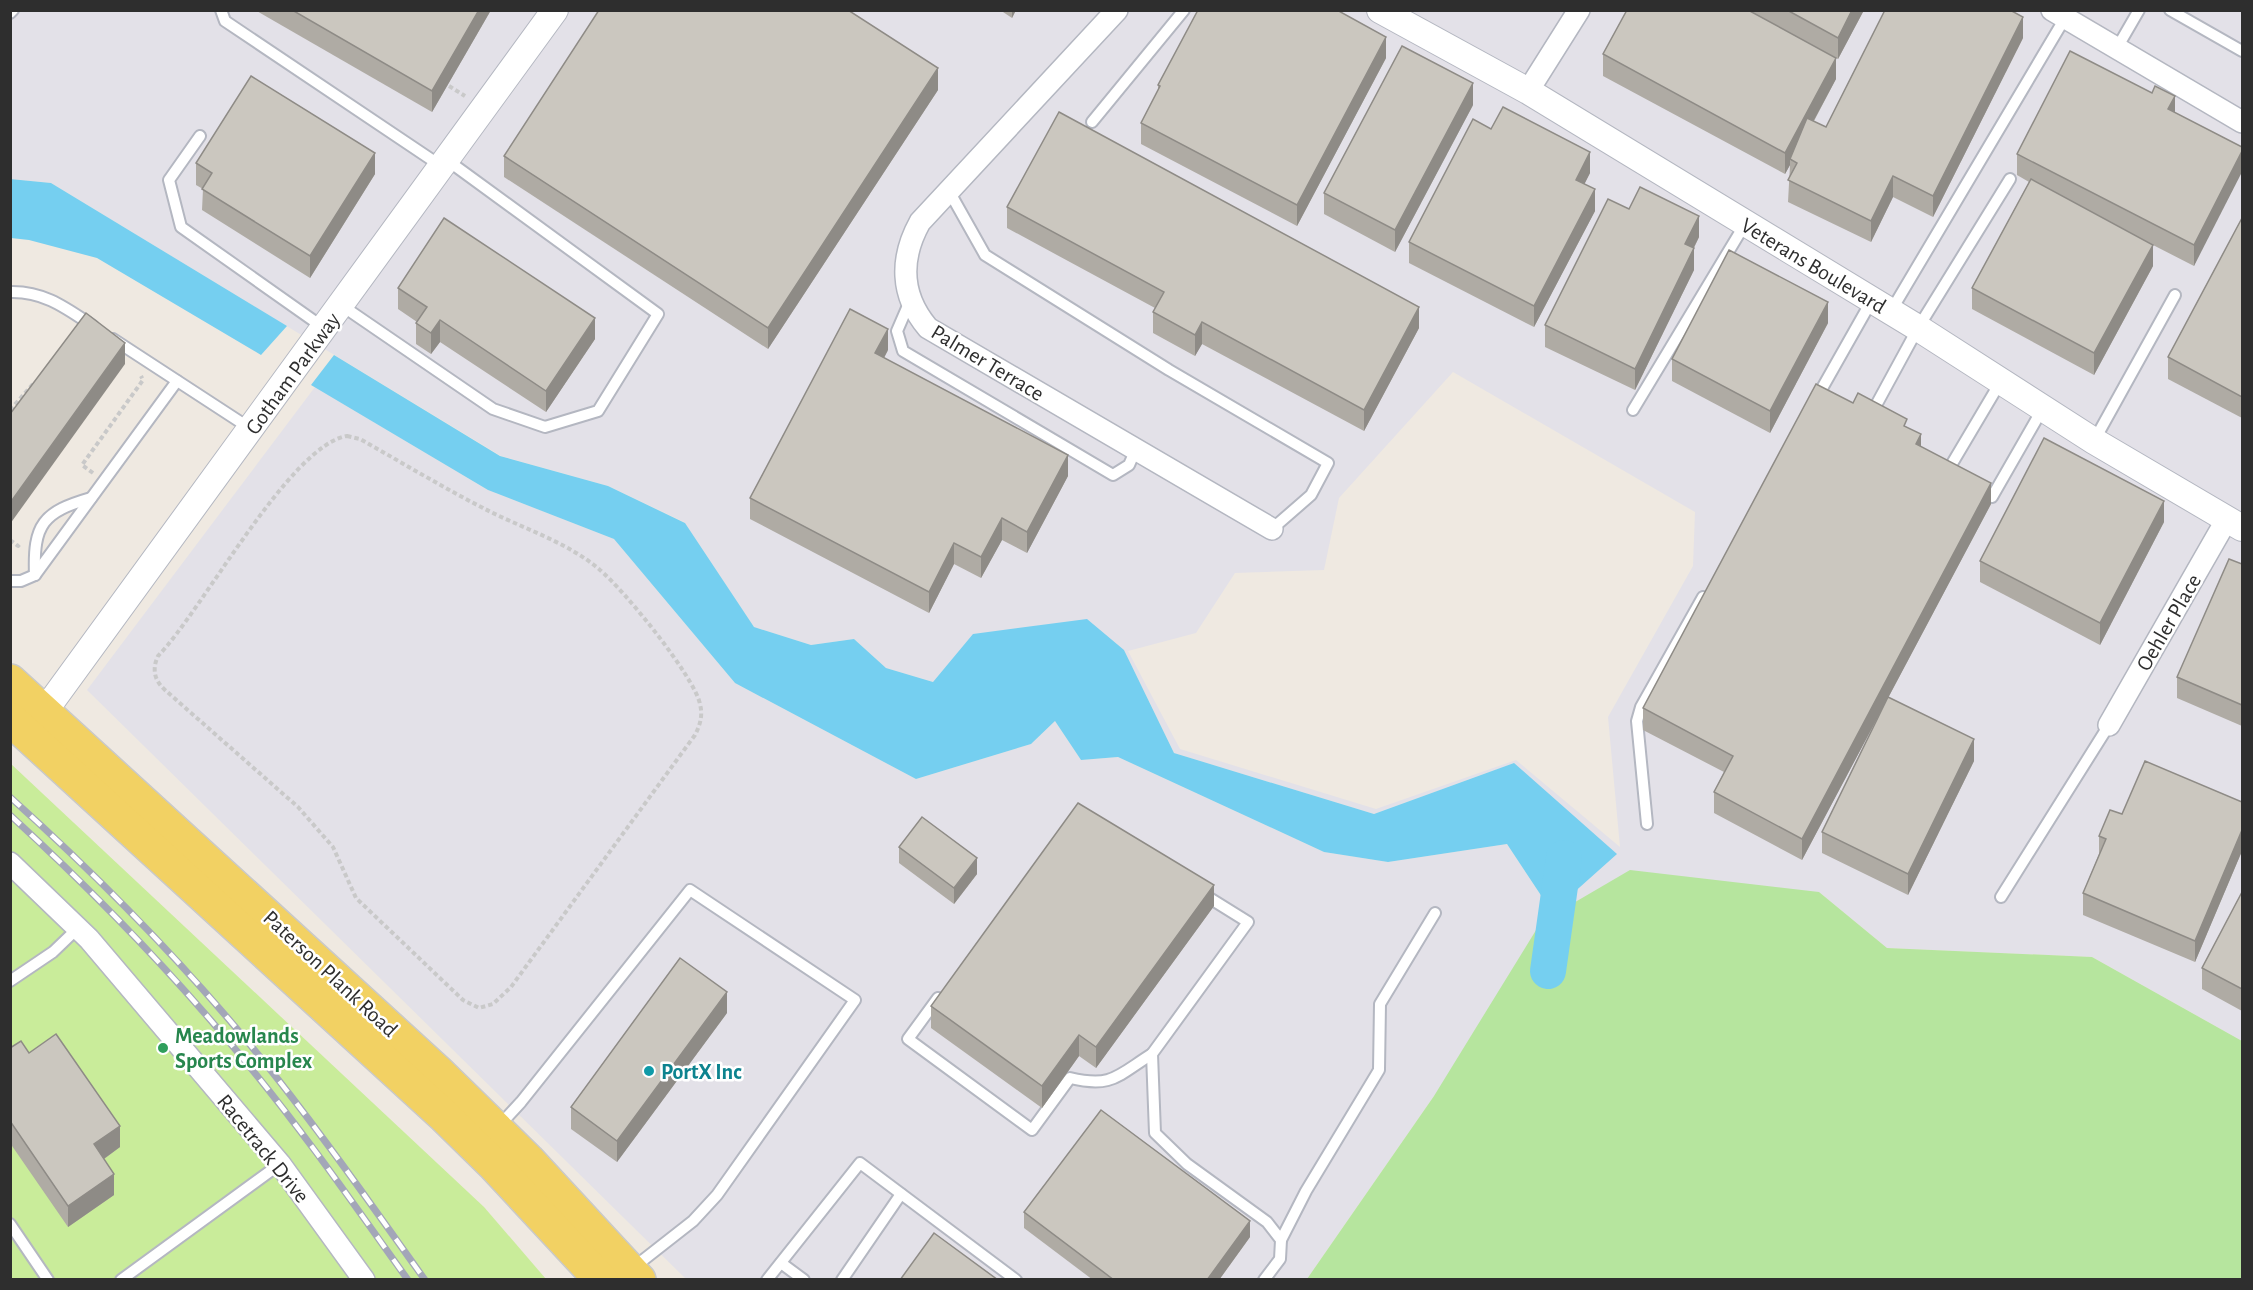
<svg xmlns="http://www.w3.org/2000/svg" width="2253" height="1290" viewBox="0 0 2253 1290" font-family="'Alegreya Sans',sans-serif">
	<rect width="100%" height="100%" fill="#efe9e1"/>
	<!-- industrial -->
	<path fill="#e3e1e8" fill-rule="evenodd" d="M11 11H2242V1041L2092 957 1887 948 1819 892 1434 1096 1307 1279H686L87 690 315 387 488 490 614 539 735 683 916 779 1031 744 1055 721 1081 760 1118 757 1324 852 1388 862 1507 844 1552 912 1514 763 1374 814 1174 753 1124 650 974 634 933 682 886 668 854 639 811 645 754 627 684 522 608 486 501 456 51 183 11 179ZM1453 372 1695 512 1693 566 1608 717 1620 847 1516 760 1376 809 1180 749 1128 651 1196 633 1235 573 1324 570 1339 498Z"/>
	<!-- green -->
	<polygon fill="#b6e59e" points="1630,870 1819,892 1887,948 2092,957 2242,1041 2242,1279 1307,1279 1434,1096 1541,922"/>
	<!-- pitch -->
	<polygon fill="#c9ec9a" points="10,763 484,1207 546,1279 11,1279"/>
	<!-- water -->
	<g fill="#75cff0">
		<polygon points="10,179 51,183 287,326 261,355 97,258 29,240 11,238"/>
		<polygon points="334,355 500,456 608,486 685,523 754,627 811,645 854,639 886,668 933,682 973,634 1087,619 1124,650 1174,753 1374,814 1514,763 1617,854 1552,912 1507,844 1388,862 1324,852 1118,757 1081,760 1055,721 1031,744 916,779 735,683 614,539 488,490 311,385"/>
	</g>
	<g fill="none" stroke-linecap="round" stroke-linejoin="round">
		<!-- river -->
		<polyline stroke="#75cff0" stroke-width="36" points="1548,971 1564,858"/>
		<defs>
			<g id="service">
				<polyline points="221,10 225,21 441,166"/>
				<polyline points="2170,10 2242,51"/>
				<polyline points="10,13 13,10"/>
				<polyline points="2117,48 2139,10"/>
				<polyline points="1092,122 1184,10"/>
				<polyline points="200,136 169,180 181,227 324,328"/>
				<polyline points="949,191 985,255 1169,370 1328,463 1311,495 1272,529"/>
				<path d="M10 292C44 291 66 308 93 326"/>
				<polyline points="910,301 897,331 903,351 1113,475 1129,465 1136,449"/>
				<polyline points="341,305 493,409 545,427 598,411 658,314 447,160"/>
				<polyline points="1891,311 2065,18"/>
				<polyline points="113,339 251,429"/>
				<polyline points="1816,399 1872,300"/>
				<polyline points="1874,409 1918,328 2010,179"/>
				<polyline points="1633,410 1745,224"/>
				<polyline points="2094,441 2175,295"/>
				<polyline points="1953,462 2001,381"/>
				<polyline points="1992,497 2043,408"/>
				<path d="M35 575C33 524 43 512 91 498"/>
				<polyline points="10,581 21,581 35,575 177,381"/>
				<polyline points="1647,824 1637,721 1641,707 1703,597"/>
				<polyline points="1203,894 1248,922 1152,1054 1155,1133 1187,1164 1267,1222 1281,1240 1280,1259 1264,1280"/>
				<polyline points="2001,897 2109,725"/>
				<polyline points="10,981 53,952 78,928"/>
				<path d="M938 998 908 1039 1032 1130 1070 1078C1112 1088 1117 1076 1152 1054"/>
				<polyline points="498,1127 521,1102 690,890 855,1000 717,1195 693,1221 633,1268"/>
				<polyline points="10,1224 48,1280"/>
				<polyline points="1281,1240 1306,1191 1379,1070 1380,1004 1435,913"/>
				<polyline points="781,1263 804,1280"/>
				<polyline points="121,1280 280,1164"/>
				<polyline points="767,1280 860,1163 1016,1280"/>
				<polyline points="842,1280 901,1194"/>
			</g>
			<g id="minor">
				<path d="M1117 10 920 222C900 258 900 295 928 328L1272 529"/>
				<polyline points="2052,10 2242,122"/>
				<polyline points="1528,91 1579,10"/>
				<polyline points="2109,725 2227,519"/>
				<polyline points="10,863 89,939 280,1164 364,1280"/>
			</g>
			<g id="tertiary">
				<polyline points="1380,10 1528,91 1918,328 2094,441 2242,528"/>
				<polyline points="33,727 555,10"/>
			</g>
			<g id="primary">
				<polyline points="10,681 440,1074 528,1160 639,1280"/>
				<polyline points="10,719 443,1115 495,1166 601,1280"/>
			</g>
		</defs>
		<!-- service casing -->
		<use href="#service" stroke="#b4b7c1" stroke-width="14"/>
		<!-- minor casing -->
		<use href="#minor" stroke="#b4b7c1" stroke-width="24"/>
		<!-- tertiary casing -->
		<use href="#tertiary" stroke="#b4b7c1" stroke-width="28"/>
		<!-- primary casing -->
		<use href="#primary" stroke="#c9c9c9" stroke-width="36"/>
		<!-- path -->
		<g stroke="#c9c9c9" stroke-width="4" stroke-dasharray="4.5 3" stroke-linecap="butt">
			<polyline points="449,86 465,96"/>
			<polyline points="10,410 33,384"/>
			<path d="M347 436 360 439C401 462 442 487 483 508 521 528 568 542 600 570 624 590 694 676 700 704 703 716 700 725 695 735L511 987 493 1004 479 1008 463 1000 356 898 333 847 298 807 165 690C154 680 152 669 158 656 202 611 290 445 347 436Z"/>
			<polyline points="93,473 82,465 143,380 141,376"/>
			<polyline points="10,540 18,546 21,543"/>
		</g>
		<!-- service -->
		<use href="#service" stroke="#fff" stroke-width="10"/>
		<!-- minor -->
		<use href="#minor" stroke="#fff" stroke-width="21"/>
		<!-- tertiary -->
		<use href="#tertiary" stroke="#fff" stroke-width="26"/>
		<!-- primary -->
		<use href="#primary" stroke="#f2d163" stroke-width="33"/>
		<defs>
			<g id="rail">
				<path d="M10 797C101 879 188 967 265 1063 321 1133 373 1207 425 1280"/>
				<path d="M10 815C94 892 173 973 245 1061 303 1131 355 1206 408 1280"/>
			</g>
		</defs>
		<!-- rail casing -->
		<use href="#rail" stroke="#a3a6b8" stroke-width="7"/>
		<!-- rail -->
		<use href="#rail" stroke="#fff" stroke-width="4.5" stroke-dasharray="14" stroke-linecap="butt"/>
	</g>
	<!-- wall -->
	<g fill="#afaba4">
		<polygon points="255,10 491,10 432,112"/>
		<polygon points="1000,10 1016,10 1012,18"/>
		<polygon points="1627,10 1864,10 1838,59 1834,57 1836,79 1814,121 1826,127 2023,38 1933,217 1893,197 1871,242 1788,202 1790,165 1785,174 1603,76 1603,54"/>
		<polygon points="1386,58 1297,226 1141,144 1141,123 1158,90 1158,85"/>
		<polygon points="938,90 768,349 504,177 504,156"/>
		<polygon points="1473,105 1395,252 1324,214 1324,193"/>
		<polygon points="2175,113 2242,147 2194,266 2153,245 2153,266 2094,375 1972,309 1972,288 2029,182 2017,175 2017,154"/>
		<polygon points="1491,129 1590,173 1584,184 1595,211 1534,327 1409,263 1409,242"/>
		<polygon points="196,163 375,174 310,278 202,210 203,189 196,185"/>
		<polygon points="1007,207 1419,328 1364,431 1202,344 1195,356 1153,333 1153,312 1155,308 1007,228"/>
		<polygon points="1629,209 1699,237 1694,248 1694,270 1635,390 1545,347 1545,325"/>
		<polygon points="2242,218 2242,418 2168,379 2168,357"/>
		<polygon points="398,288 595,339 546,412 440,342 431,354 416,344 416,323 417,322 398,309"/>
		<polygon points="1828,323 1770,433 1672,381 1672,359"/>
		<polygon points="888,350 884,358 1068,476 1027,553 1002,540 981,578 954,564 929,613 750,519 750,498"/>
		<polygon points="1853,403 1907,427 1921,446 1991,504 1888,698 1974,761 1908,895 1822,853 1822,832 1881,711 1802,860 1714,813 1714,792 1724,772 1643,730 1643,708"/>
		<polygon points="2164,522 2100,645 1980,582 1980,561"/>
		<polygon points="2242,564 2242,726 2177,698 2177,677"/>
		<polygon points="2242,802 2242,851 2195,962 2083,915 2083,893 2099,854 2099,836 2122,814"/>
		<polygon points="899,847 977,874 954,904 899,863"/>
		<polygon points="2242,892 2242,1011 2202,989 2202,968"/>
		<polygon points="1214,906 1096,1068 1079,1056 1042,1108 931,1028 931,1006"/>
		<polygon points="727,1013 617,1162 571,1129 571,1107"/>
		<polygon points="10,1048 120,1147 104,1159 114,1195 68,1227 10,1143"/>
		<polygon points="1024,1212 1250,1237 1219,1280 1093,1280 1024,1228"/>
	</g>
	<!-- shaded-wall -->
	<g fill="#8e8b86">
		<polygon points="479,10 491,10 432,112 432,91"/>
		<polygon points="1012,10 1016,10 1012,18"/>
		<polygon points="1852,10 1864,10 1838,59 1838,38"/>
		<polygon points="2023,17 2023,38 1933,217 1933,196"/>
		<polygon points="1386,37 1386,58 1297,226 1297,205"/>
		<polygon points="1836,58 1836,79 1792,161 1790,159 1790,165 1785,174 1785,153"/>
		<polygon points="938,68 938,90 768,349 768,328"/>
		<polygon points="1473,83 1473,105 1395,252 1395,230"/>
		<polygon points="2175,96 2175,117 2168,109"/>
		<polygon points="2242,151 2242,172 2194,266 2194,245"/>
		<polygon points="1590,152 1590,173 1576,201 1576,180"/>
		<polygon points="375,153 375,174 310,278 310,256"/>
		<polygon points="1893,176 1893,197 1871,242 1871,221"/>
		<polygon points="1595,189 1595,211 1534,327 1534,306"/>
		<polygon points="1699,216 1699,237 1685,265 1685,244"/>
		<polygon points="2153,245 2153,266 2094,375 2094,353"/>
		<polygon points="1694,248 1694,270 1635,390 1635,369"/>
		<polygon points="1828,302 1828,323 1770,433 1770,411"/>
		<polygon points="1419,307 1419,328 1364,431 1364,410"/>
		<polygon points="595,318 595,339 546,412 546,391"/>
		<polygon points="440,320 440,342 431,354 431,333"/>
		<polygon points="1202,322 1202,344 1195,356 1195,335"/>
		<polygon points="888,329 888,350 875,375 875,353"/>
		<polygon points="125,343 125,364 10,524 10,503"/>
		<polygon points="1921,434 1921,456 1916,444"/>
		<polygon points="1068,455 1068,476 1027,553 1027,532"/>
		<polygon points="1991,483 1991,504 1802,860 1802,839"/>
		<polygon points="2164,501 2164,522 2100,645 2100,623"/>
		<polygon points="1002,518 1002,540 981,578 981,557"/>
		<polygon points="954,543 954,564 929,613 929,592"/>
		<polygon points="1974,739 1974,761 1908,895 1908,874"/>
		<polygon points="2242,830 2242,851 2195,962 2195,941"/>
		<polygon points="977,858 977,874 954,904 954,888"/>
		<polygon points="1214,885 1214,906 1096,1068 1096,1047"/>
		<polygon points="727,992 727,1013 617,1162 617,1141"/>
		<polygon points="1079,1035 1079,1056 1042,1108 1042,1086"/>
		<polygon points="120,1126 120,1147 94,1166 94,1144"/>
		<polygon points="114,1174 114,1195 68,1227 68,1206"/>
		<polygon points="1250,1221 1250,1237 1219,1280 1207,1280"/>
	</g>
	<!-- building -->
	<g fill="#cbc7bf" stroke="#8e8b86" stroke-width="1.5">
		<polygon points="292,10 479,10 432,91"/>
		<polygon points="599,10 848,10 938,68 768,328 504,156"/>
		<polygon points="1198,10 1337,10 1386,37 1297,205 1141,123 1160,86 1158,85"/>
		<polygon points="1627,10 1748,10 1836,58 1785,153 1603,54"/>
		<polygon points="1787,10 1852,10 1838,38"/>
		<polygon points="1885,10 2010,10 2023,17 1933,196 1893,176 1871,221 1788,180 1797,163 1790,159 1807,118 1826,127"/>
		<polygon points="1402,46 1473,83 1395,230 1324,193"/>
		<polygon points="2070,51 2152,93 2155,86 2175,96 2168,109 2242,147 2242,151 2194,245 2017,154"/>
		<polygon points="251,76 375,153 310,256 202,189 212,173 196,163"/>
		<polygon points="1503,107 1590,152 1576,180 1595,189 1534,306 1409,242 1473,119 1491,129"/>
		<polygon points="1059,112 1419,307 1364,410 1202,322 1195,335 1153,312 1164,292 1007,207"/>
		<polygon points="2031,179 2153,245 2094,353 1972,288"/>
		<polygon points="1640,187 1699,216 1685,244 1694,248 1635,369 1545,325 1608,199 1629,209"/>
		<polygon points="444,218 595,318 546,391 440,320 431,333 416,323 427,307 398,288"/>
		<polygon points="2242,218 2242,397 2168,357"/>
		<polygon points="1729,250 1828,302 1770,411 1672,359"/>
		<polygon points="850,309 888,329 875,353 1068,455 1027,532 1002,518 981,557 954,543 929,592 750,498"/>
		<polygon points="86,313 125,343 10,503 10,414"/>
		<polygon points="1816,384 1853,403 1858,393 1907,419 1904,426 1921,434 1916,444 1991,483 1802,839 1714,792 1733,756 1643,708"/>
		<polygon points="2044,438 2164,501 2100,623 1980,561"/>
		<polygon points="2229,559 2242,564 2242,705 2177,677"/>
		<polygon points="1888,697 1974,739 1908,874 1822,832"/>
		<polygon points="2145,761 2242,802 2242,830 2195,941 2083,893 2106,839 2099,836 2110,810 2122,814"/>
		<polygon points="1078,803 1214,885 1096,1047 1079,1035 1042,1086 931,1006"/>
		<polygon points="922,817 977,858 954,888 899,847"/>
		<polygon points="2242,892 2242,989 2202,968"/>
		<polygon points="680,958 727,992 617,1141 571,1107"/>
		<polygon points="56,1034 120,1126 94,1144 114,1174 68,1206 10,1121 10,1048 21,1041 29,1053"/>
		<polygon points="1101,1110 1250,1221 1207,1280 1114,1280 1024,1212"/>
		<polygon points="934,1233 998,1280 900,1280"/>
	</g>
	<!-- markers -->
	<circle fill="#2e9e5b" stroke="#fff" stroke-width="2" cx="163" cy="1048" r="6"/>
	<circle fill="#0f9aa8" stroke="#fff" stroke-width="2" cx="649" cy="1071" r="6"/>
	<g text-anchor="middle" stroke-width="5" stroke-linejoin="round" paint-order="stroke">
		<!-- street labels -->
		<g font-size="22" fill="#2e2e2e" stroke="#fff">
			<text transform="translate(1814 265) rotate(31)" y="8">Veterans Boulevard</text>
			<text transform="translate(988 362) rotate(31)" y="8">Palmer Terrace</text>
			<text transform="translate(292 373) rotate(-54)" y="8">Gotham Parkway</text>
			<text transform="translate(2168 622) rotate(-60)" y="8">Oehler Place</text>
			<text transform="translate(331 973) rotate(43)" y="8">Paterson Plank Road</text>
			<text transform="translate(264 1148) rotate(51)" y="8">Racetrack Drive</text>
		</g>
		<!-- leisure labels -->
		<g font-size="22" font-weight="bold" fill="#27864d" stroke="#fff" text-anchor="start">
			<text x="175" y="1043">Meadowlands<tspan x="175" dy="25">Sports Complex</tspan></text>
		</g>
		<!-- culture labels -->
		<g font-size="22" font-weight="bold" fill="#0d838f" stroke="#fff" text-anchor="start">
			<text x="661" y="1079">PortX Inc</text>
		</g>
	</g>
	<!-- border -->
	<rect width="2253" height="1290" fill="none" stroke="#2e2e2e" stroke-width="24"/>
</svg>
